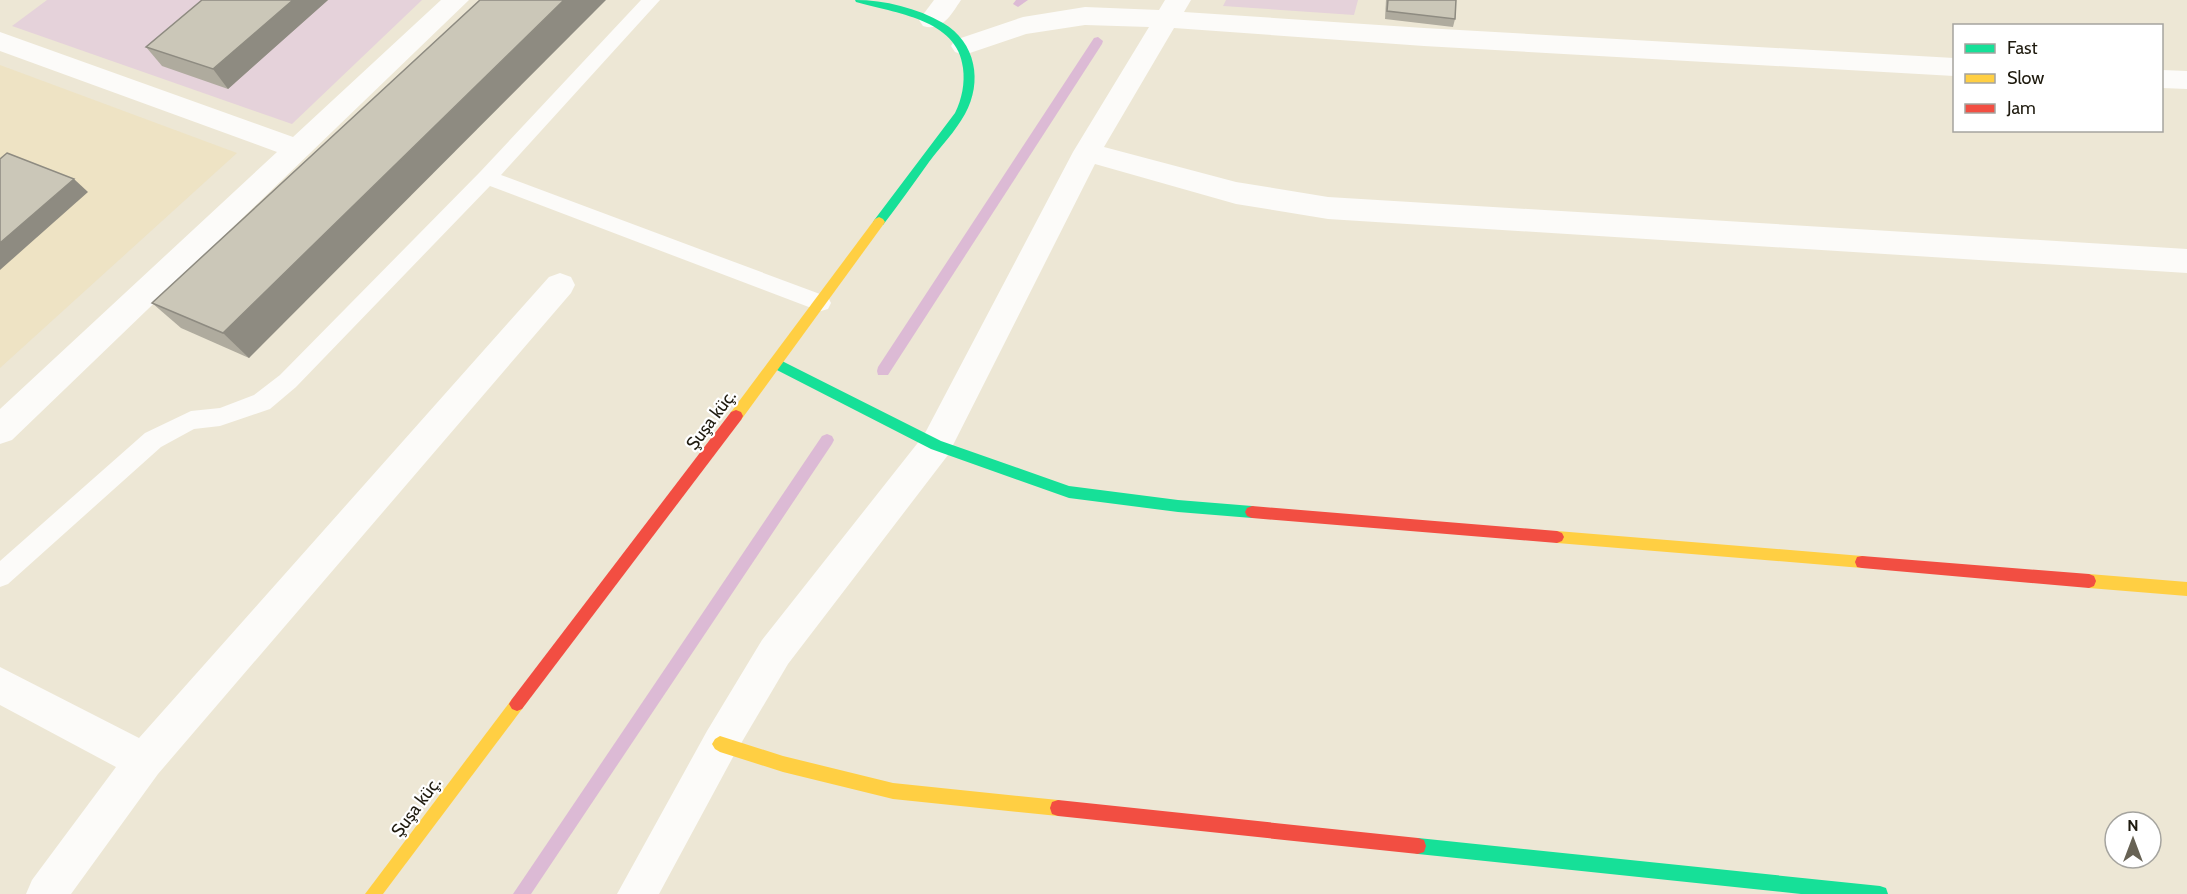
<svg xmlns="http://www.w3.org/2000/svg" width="2187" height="894" viewBox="0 0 2187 894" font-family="Cabin,sans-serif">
	<rect width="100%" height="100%" fill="#ede7d5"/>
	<!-- built -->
	<polygon fill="#eee3c4" points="0,65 237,153 0,368"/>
	<!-- green -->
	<g fill="#e5d2da">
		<polygon points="47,0 422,0 292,124 12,26"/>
		<polygon points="1226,0 1358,0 1354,15 1223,6"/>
	</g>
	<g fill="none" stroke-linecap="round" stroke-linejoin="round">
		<!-- stream -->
		<g fill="#dcbad5" fill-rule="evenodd">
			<polygon points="1016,0 1028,0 1018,7 1013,4"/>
			<polygon points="1098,37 1103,41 1102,44 888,375 878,375 877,371 878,367 1094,38"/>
			<polygon points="827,434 832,436 834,440 832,444 531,894 513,894 822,436"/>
		</g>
		<!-- lane -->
		<polygon fill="#fcfbf9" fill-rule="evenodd" points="641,0 660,0 501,175 828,297 831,303 828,309 821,311 814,309 490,186 296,387 270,409 220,426 194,429 161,447 8,584 0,587 0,561 145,433 191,411 220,408 254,395 280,375 480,172"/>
		<!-- street -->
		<g fill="#fcfbf9" fill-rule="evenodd">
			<polygon points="441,0 469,0 12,440 0,444 0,409 277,152 0,51 0,32 293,137"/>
			<path d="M934 0H961C951 15 942 32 923 26L919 20Z"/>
			<polygon points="1165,0 1191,0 1184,12 1424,28 1954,58 1954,76 1424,46 1174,28 1104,147 1236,182 1328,197 2187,249 2187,273 1328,219 1236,204 1095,164 948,455 788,664 733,757 659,894 617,894 707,731 762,640 924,435 1073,152 1149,27 1085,25 1026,34 964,55 955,52 951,46 955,40 1023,17 1085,7 1159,10"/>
			<polygon points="2162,70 2187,71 2187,89 2162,88"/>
			<polygon points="560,273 571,277 575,285 571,293 158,774 71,894 26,894 32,880 116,767 0,705 0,667 139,738 549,277"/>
		</g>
		<!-- fast -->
		<g fill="#16e098" fill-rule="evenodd">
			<path d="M855 0C885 0 917 8 943 23 976 42 983 82 965 114 955 132 941 146 929 162 914 183 899 204 883 225H875L873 222 875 219 955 113C962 99 965 83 963 68 958 19 894 13 856 2Z"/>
			<polygon points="776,358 941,441 1069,486 1178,500 1252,506 1257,508 1259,512 1257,516 1252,518 1178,512 1069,498 931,449 771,367 770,363 771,359"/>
			<polygon points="1418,838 1880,886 1886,888 1888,894 1801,894 1418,854 1412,852 1410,846 1412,840"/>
		</g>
		<!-- slow -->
		<g fill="#ffcf43" fill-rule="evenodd">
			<polygon points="879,217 883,219 885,222 883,225 741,420 731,420 729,416 731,412 875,219"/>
			<polygon points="1557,531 1862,556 1867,557 1869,562 1867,567 1862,568 1557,543 1552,541 1550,537 1552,533"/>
			<polygon points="2089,574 2187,582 2187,596 2089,588 2084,586 2082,581 2084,576"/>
			<polygon points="517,697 522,699 525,704 522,709 383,894 365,894 512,699"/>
			<polygon points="720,736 783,756 893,783 1058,800 1064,802 1066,808 1064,814 1058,816 893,799 783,772 720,752 715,749 712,744 715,739"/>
		</g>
		<!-- jam -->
		<g fill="#f24e42" fill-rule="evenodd">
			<polygon points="736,410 741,412 743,416 741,420 522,709 517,711 512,709 509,704 512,699 731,412"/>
			<polygon points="1252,506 1557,531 1562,533 1564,537 1562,541 1557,543 1252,518 1247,516 1245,512 1247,508"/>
			<polygon points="1862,556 2089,574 2094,576 2096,581 2094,586 2089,588 1862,568 1857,567 1855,562 1857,557"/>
			<polygon points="1058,800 1418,838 1424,840 1426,846 1424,852 1418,854 1058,816 1052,814 1050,808 1052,802"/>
		</g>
	</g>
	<!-- wall -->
	<g fill="#afab9e">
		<polygon points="202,0 328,0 228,89 162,66 146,47"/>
		<polygon points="480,0 249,358 181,328 152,303"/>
		<polygon points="1386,0 1456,0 1455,19 1453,27 1385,19"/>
	</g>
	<!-- shaded-wall -->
	<g fill="#8e8b81">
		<polygon points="293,0 328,0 228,89 213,69"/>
		<polygon points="564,0 606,0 249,358 223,333"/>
		<polygon points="74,179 88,192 0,270 0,243"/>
	</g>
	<!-- building -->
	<g fill="#cbc7b8" stroke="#8e8b81" stroke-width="1.5">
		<polygon points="202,0 293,0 213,69 146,47"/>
		<polygon points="480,0 564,0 223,333 152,303"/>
		<polygon points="1388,0 1456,0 1455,19 1387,11"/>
		<polygon points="7,153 74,179 0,243 0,159"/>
	</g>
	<g text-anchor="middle" stroke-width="4.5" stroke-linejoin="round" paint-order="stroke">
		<!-- street labels -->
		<g font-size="18" fill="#1f1b0f" stroke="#fff">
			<text transform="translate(711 420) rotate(-53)" y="6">Şuşa küç.</text>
			<text transform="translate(416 807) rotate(-53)" y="6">Şuşa küç.</text>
		</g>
	</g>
	<!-- legend -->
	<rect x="1953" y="24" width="210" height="108" fill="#ffffff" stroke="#a5a49f" stroke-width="1.5"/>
	<rect x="1965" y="44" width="30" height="9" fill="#16e098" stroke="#a5a49f" stroke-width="1.5"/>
	<text x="2007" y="54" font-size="18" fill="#1f1b0f">Fast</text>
	<rect x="1965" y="74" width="30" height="9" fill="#ffcf43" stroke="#a5a49f" stroke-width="1.5"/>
	<text x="2007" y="84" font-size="18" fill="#1f1b0f">Slow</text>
	<rect x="1965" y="104" width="30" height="9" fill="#f24e42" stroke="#a5a49f" stroke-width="1.5"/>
	<text x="2007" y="114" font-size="18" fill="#1f1b0f">Jam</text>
	<!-- north arrow -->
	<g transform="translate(2133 840)"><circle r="28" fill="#ffffff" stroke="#a5a49f" stroke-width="1.5"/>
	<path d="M0-4.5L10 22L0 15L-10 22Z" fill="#676254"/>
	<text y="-9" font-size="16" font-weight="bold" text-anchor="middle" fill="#1f1b0f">N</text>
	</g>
</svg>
